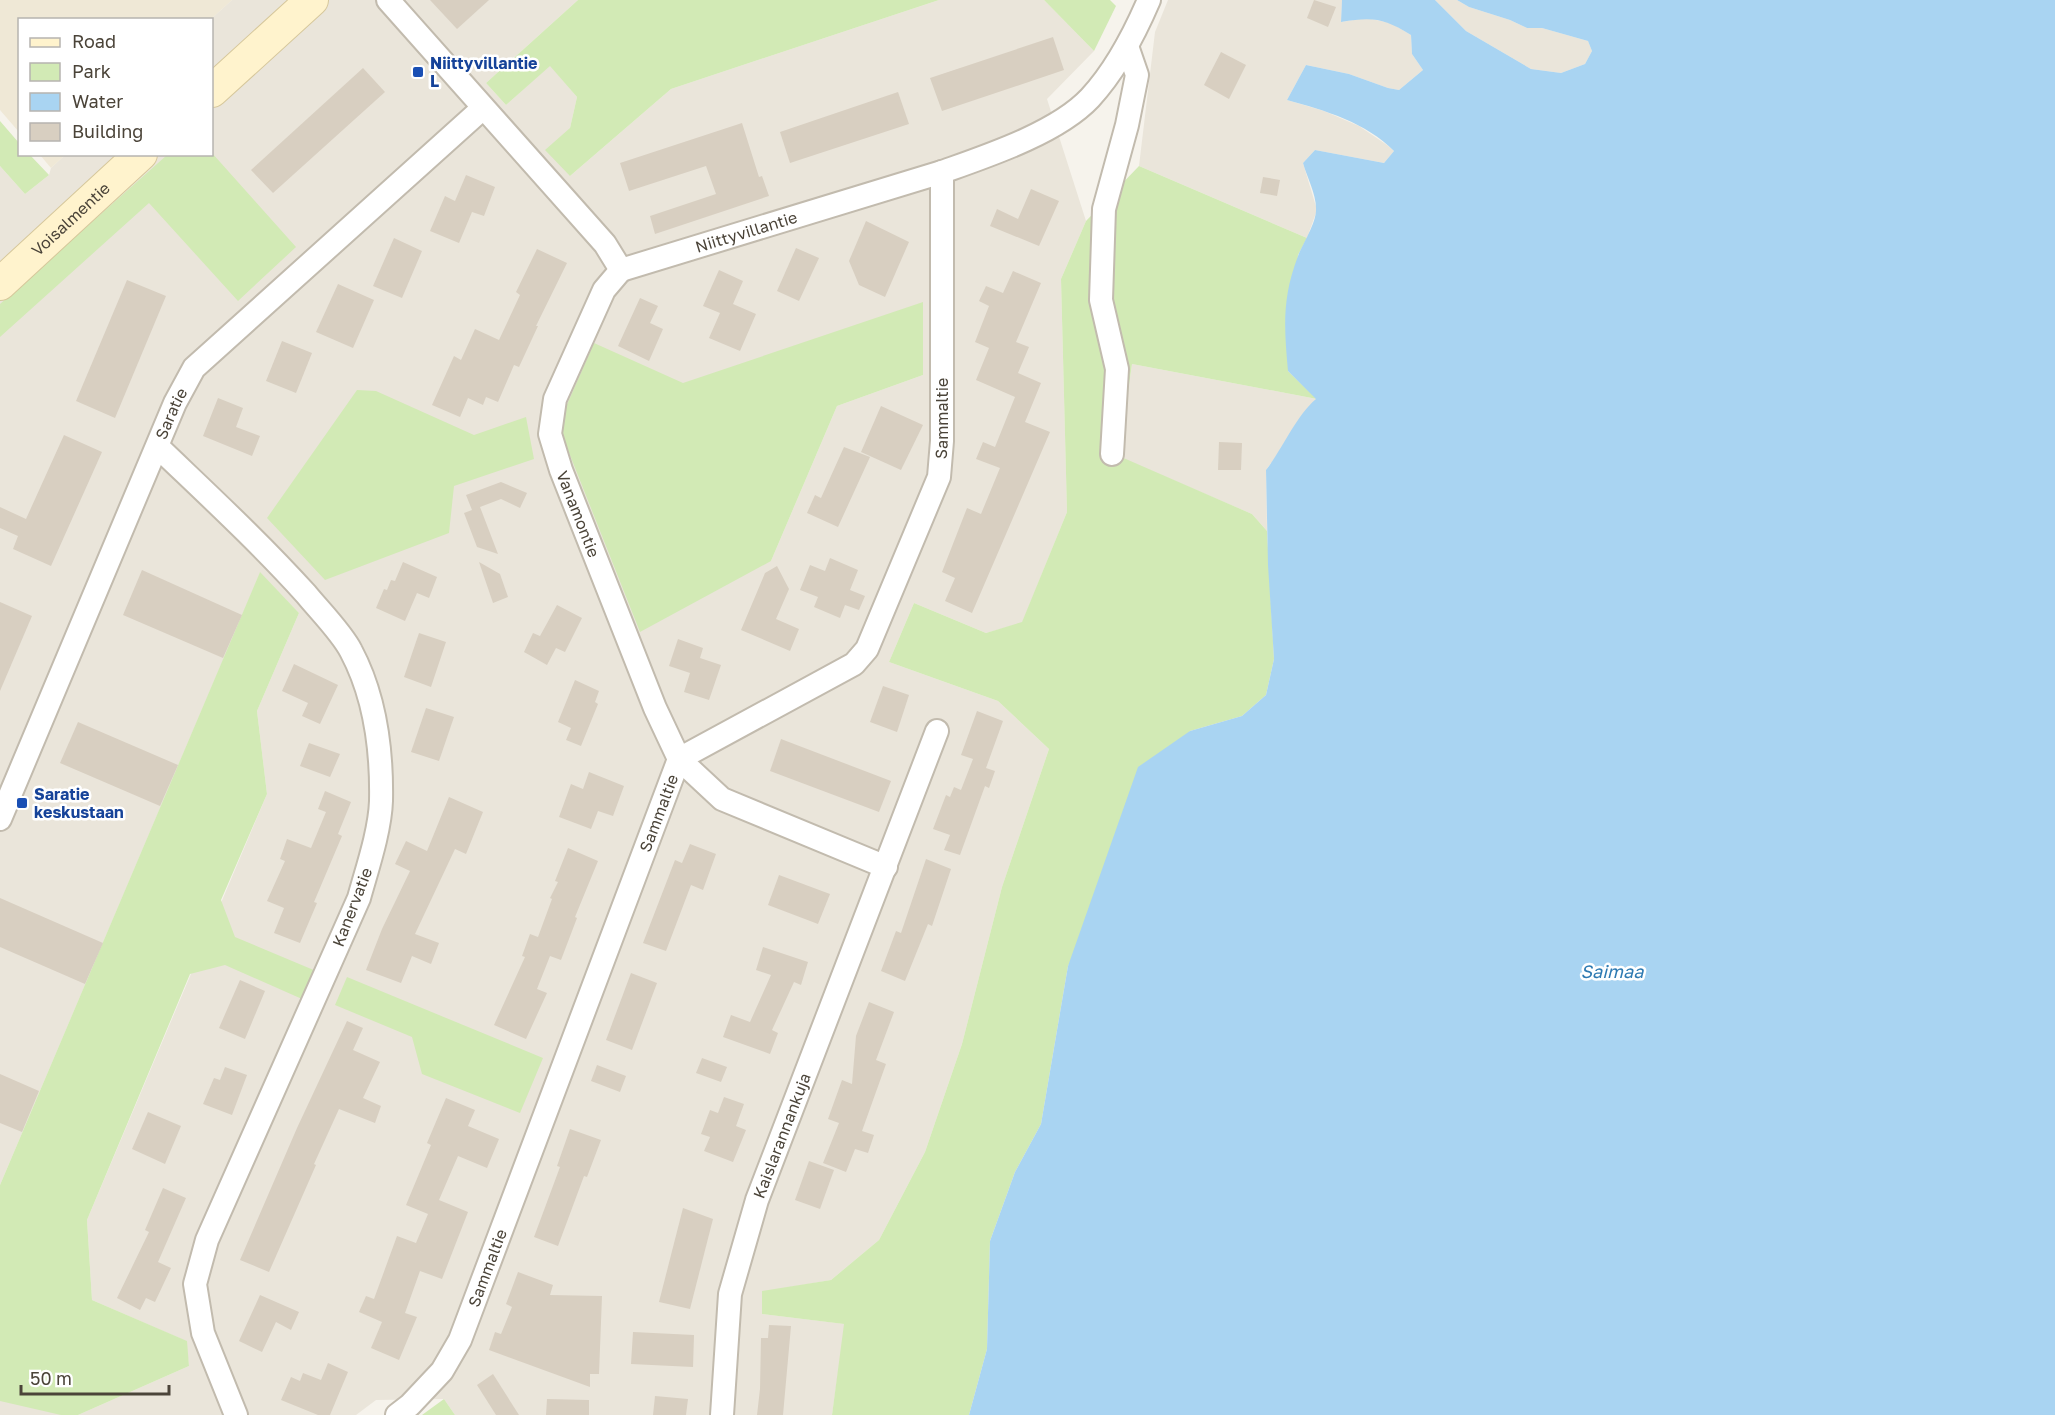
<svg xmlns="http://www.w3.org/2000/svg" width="2055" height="1415" viewBox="0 0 2055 1415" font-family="'Golos Text',sans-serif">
	<rect width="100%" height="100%" fill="#f6f3ec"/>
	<!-- residential -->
	<g fill="#eae5da" fill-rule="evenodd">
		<path d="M232 0H578L486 83 506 105 550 65 577 97 570 128V176L671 89 939 0H1044L1094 51 1047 99 1086 221 1061 279 1067 512 1022 623 986 633 914 603 889 662 998 701 1049 749 1002 887 962 1044 925 1152 879 1240 831 1280 762 1292V1314L845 1324 832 1415H455L444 1399 376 1400 356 1415H78L189 1366 186 1341 92 1300 87 1220 267 794 257 711 299 613 260 573 0 1185V166L25 194 49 175 51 168 65 155 212 154 211 19ZM922 303 923 375 837 406 771 561 594 344 683 384Z"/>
		<polygon points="1168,0 1342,0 1341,22 1366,18 1391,23 1411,35 1412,54 1423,70 1399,90 1388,88 1349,74 1306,65 1287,100 1324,111 1359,126 1387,145 1394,151 1384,163 1315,150 1303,163 1317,210 1307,238 1139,166 1155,32"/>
		<polygon points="1435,0 1457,0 1469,7 1510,20 1527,28 1542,28 1588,41 1592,51 1585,64 1561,73 1531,69 1466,31"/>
		<polygon points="1132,364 1317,399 1266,470 1267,531 1252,514 1119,457"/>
		<polygon points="0,1396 63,1415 0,1415"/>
	</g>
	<!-- education -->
	<g fill="#efe8d6">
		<polygon points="0,0 232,0 211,19 20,20 19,132 0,110"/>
		<polygon points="40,155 65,155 51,168"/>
	</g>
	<!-- green -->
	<g fill="#d2eab5">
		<polygon points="578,0 939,0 671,89 570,176 545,150 570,128 577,97 550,66 506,105 486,83"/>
		<polygon points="1044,0 1110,0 1116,6 1094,51"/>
		<polygon points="0,121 19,143 20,154 30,155 49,175 25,194 0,166"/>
		<polygon points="212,153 296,247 238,301 149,203 0,337 0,304 167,155"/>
		<polygon points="1139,166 1307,238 1298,255 1288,371 1317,399 1132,364 1119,456 1252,514 1267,531 1274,659 1266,695 1242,716 1190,731 1068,966 1041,1124 1015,1172 990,1241 987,1349 969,1415 832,1415 844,1324 762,1314 762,1291 831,1280 879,1240 925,1152 962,1044 1002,887 1049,749 998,701 889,662 914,603 986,633 1022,622 1067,512 1061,279 1086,221"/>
		<polygon points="923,302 923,375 837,406 771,561 640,632 562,435 565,409 594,343 683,383"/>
		<polygon points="357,390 376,391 474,435 526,417 534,459 454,486 449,533 325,580 267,518"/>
		<polygon points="260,572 299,613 257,711 267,794 221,900 235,937 316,971 302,999 225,965 190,974 87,1220 92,1300 187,1341 189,1366 78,1415 61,1415 0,1401 0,1185"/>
		<polygon points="347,977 543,1058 520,1113 422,1074 412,1037 335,1005"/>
		<polygon points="444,1399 455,1415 422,1415"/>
	</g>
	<!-- water -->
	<path fill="#a9d4f2" d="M1342 0H1435L1466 31 1531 69 1561 73 1585 64 1592 51 1588 41 1542 28H1527L1510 20 1469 7 1457 0H2055V1415H969L987 1349 990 1241 1015 1172 1041 1124 1068 966 1138 767 1190 731 1242 716 1266 695 1274 659 1268 565 1266 470C1283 448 1296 416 1316 399L1288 371C1284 327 1282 298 1298 256 1303 243 1317 222 1316 208 1316 194 1307 177 1303 163L1315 150 1384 163 1394 151C1367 123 1324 110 1287 100L1306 65 1349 74 1388 88 1399 90 1423 70 1412 54 1411 35C1383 18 1373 17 1341 22Z"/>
	<!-- building -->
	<g fill="#d8cfc1">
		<polygon points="430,0 489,0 457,29"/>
		<polygon points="1314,0 1336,7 1328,27 1307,18"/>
		<polygon points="1053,37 1064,70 942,111 930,78"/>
		<polygon points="1221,52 1246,65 1229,99 1204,85"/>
		<polygon points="363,68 385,92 273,193 251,170"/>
		<polygon points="898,92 909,124 790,163 780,132"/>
		<polygon points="742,123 759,177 762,176 769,196 655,234 650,216 716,194 706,166 629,191 620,163"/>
		<polygon points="466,175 495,187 484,216 472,212 459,243 430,231 445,196 455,201"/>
		<polygon points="1263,177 1280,180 1277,196 1260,193"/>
		<polygon points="1031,189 1059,201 1039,246 990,226 997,209 1018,219"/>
		<polygon points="866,221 909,242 885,297 859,285 849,261"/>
		<polygon points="394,238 422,251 402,298 373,286"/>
		<polygon points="796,248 819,258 799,301 777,291"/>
		<polygon points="537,249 567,263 536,326 538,326 519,367 514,365 498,402 486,397 483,405 468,398 460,417 432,405 454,356 461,360 475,329 499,340 520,295 516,292"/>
		<polygon points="719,270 743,281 733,304 756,314 740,351 709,338 720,313 703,306"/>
		<polygon points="1013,271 1041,283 1016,342 1029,347 1018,373 1041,383 1025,422 1050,432 972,613 945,601 955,578 942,572 967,508 981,514 1000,468 976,459 983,442 995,447 1015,397 976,380 989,348 975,342 989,306 979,301 986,286 1003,293"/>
		<polygon points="127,280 166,296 115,418 76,401"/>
		<polygon points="338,284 374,300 353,348 316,332"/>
		<polygon points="640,298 658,306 650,323 663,329 649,361 618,346"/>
		<polygon points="282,341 312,353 296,393 266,381"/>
		<polygon points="218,398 243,408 236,427 260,436 252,456 203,436"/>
		<polygon points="881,406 923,425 901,470 861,452"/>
		<polygon points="64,435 102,452 51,566 13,549 18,536 0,528 0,507 26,519"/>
		<polygon points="1219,442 1242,443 1241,470 1218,470"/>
		<polygon points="844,447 870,457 838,527 807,513 815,495 821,498"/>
		<polygon points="501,482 527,493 520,508 501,499 480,507 498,554 477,547 464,513 472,510 466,495"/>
		<polygon points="830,558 858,570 850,590 865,596 859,610 845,605 840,618 814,607 818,597 800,590 810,565 825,571"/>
		<polygon points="403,562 437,577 429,598 417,593 405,621 376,608 384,589 387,590 391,580 395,581"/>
		<polygon points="479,562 500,574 508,597 493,603"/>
		<polygon points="777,566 789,589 776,619 799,629 790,651 741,630 765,573"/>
		<polygon points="142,570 242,615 223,658 123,615"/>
		<polygon points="0,602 32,616 0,691"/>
		<polygon points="557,605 582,618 565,652 556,648 547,665 524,652 533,633 540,636"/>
		<polygon points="419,633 446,642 431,687 404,677"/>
		<polygon points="678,639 703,648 700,658 721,665 709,700 684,692 690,673 669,666"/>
		<polygon points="294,664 338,685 320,724 302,716 308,703 282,691"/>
		<polygon points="575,680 599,691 595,702 598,704 581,746 566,740 571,728 558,722"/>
		<polygon points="883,686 909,695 897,732 870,722"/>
		<polygon points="426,708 454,717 439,761 411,752"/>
		<polygon points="977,711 1003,721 986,768 995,771 989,788 985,786 960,855 944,850 950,835 933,829 946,795 950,797 954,787 961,790 973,759 961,755"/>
		<polygon points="78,722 178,765 160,806 60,763"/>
		<polygon points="781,739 891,781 879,812 770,771"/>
		<polygon points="309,743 340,754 330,777 300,766"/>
		<polygon points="589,772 624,786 613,816 598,811 591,829 559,817 571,784 583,789"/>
		<polygon points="325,791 351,802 338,834 342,836 314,902 317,903 300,943 274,933 284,908 267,901 285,861 280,859 287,839 311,848 326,812 318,809"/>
		<polygon points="449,797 483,812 466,854 455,849 415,934 439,943 431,964 412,956 401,983 366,970 382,929 410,871 395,864 406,841 427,851"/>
		<polygon points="690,844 716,854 703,890 691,885 666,951 643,943 675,860 682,863"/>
		<polygon points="568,848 598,861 575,917 577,918 561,960 550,956 537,989 547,993 526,1039 494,1025 525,957 522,956 530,934 538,937 552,899 550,898 558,882 555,881"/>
		<polygon points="926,859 951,869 932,926 928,924 905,981 881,971 896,931 901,933"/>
		<polygon points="779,875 830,894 818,924 768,905"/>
		<polygon points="0,898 103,943 85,984 0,947"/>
		<polygon points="763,947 808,962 801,985 794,982 772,1030 778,1033 770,1054 723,1037 731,1015 750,1022 771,975 756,970"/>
		<polygon points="631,973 657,983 632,1050 606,1040"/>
		<polygon points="240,980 265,991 245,1039 219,1028"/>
		<polygon points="869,1002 894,1012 876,1060 886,1064 862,1131 874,1135 868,1153 855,1149 846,1172 823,1163 839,1123 828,1119 842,1080 852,1084 856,1036"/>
		<polygon points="347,1021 363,1028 353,1050 380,1062 363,1098 381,1106 375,1123 339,1109 314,1164 316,1165 269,1272 240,1260 297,1128"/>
		<polygon points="702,1058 727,1067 721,1082 696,1073"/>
		<polygon points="597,1065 626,1076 620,1092 591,1081"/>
		<polygon points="225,1067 247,1075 232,1115 203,1104 214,1078 220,1080"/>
		<polygon points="0,1074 39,1091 22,1132 0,1123"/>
		<polygon points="724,1097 744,1104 736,1126 746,1130 733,1162 704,1151 710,1137 701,1134 710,1110 718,1113"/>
		<polygon points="446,1098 475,1110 468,1126 499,1139 487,1168 458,1156 439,1200 468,1212 442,1279 420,1271 405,1313 417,1317 399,1360 371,1348 382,1322 359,1312 366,1296 374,1299 397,1236 416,1243 428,1214 406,1205 431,1145 427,1143"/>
		<polygon points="148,1112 181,1126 165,1164 132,1149"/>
		<polygon points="570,1129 601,1140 587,1177 584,1176 558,1246 534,1237 560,1167 557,1166"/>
		<polygon points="809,1161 834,1170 820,1209 795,1200"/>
		<polygon points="163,1188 186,1198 158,1262 171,1268 155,1302 146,1298 140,1310 117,1298 149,1232 145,1230"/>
		<polygon points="683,1208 713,1219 690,1309 659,1302"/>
		<polygon points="518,1272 553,1285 550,1295 602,1296 599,1374 590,1374 590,1387 489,1350 495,1332 501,1334 512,1307 506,1304"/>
		<polygon points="260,1295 299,1312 291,1330 276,1322 262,1352 239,1341"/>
		<polygon points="769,1325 791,1326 783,1415 757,1415 760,1389 761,1338 768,1338"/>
		<polygon points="633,1332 694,1335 693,1367 631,1364"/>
		<polygon points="328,1363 348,1372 330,1415 318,1415 281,1400 291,1377 300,1381 303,1373 321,1380"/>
		<polygon points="493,1374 519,1415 496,1415 477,1385"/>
		<polygon points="655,1396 688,1399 686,1415 653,1415"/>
		<polygon points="547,1399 589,1400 589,1415 546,1415"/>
	</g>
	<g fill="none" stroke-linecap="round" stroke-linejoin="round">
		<defs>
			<g id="street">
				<path id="s1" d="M388 0 605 244 621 270 942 172C987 156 1057 133 1090 98 1116 70 1134 35 1149 0"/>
				<path id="s2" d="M621 270 604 290 555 399 550 434 561 470 655 708 679 759 722 799 886 867"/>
				<path d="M158 447C208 495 259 542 306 594 319 610 342 633 351 651 375 696 382 750 381 801 380 831 367 869 359 898L207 1240 195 1284 203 1333 236 1415"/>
				<polyline points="1112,454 1117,369 1101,300 1104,209 1127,125 1137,75 1127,46"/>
				<path id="s3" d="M0 819 175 403 194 368 483 108"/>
				<path id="s4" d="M397 1415 410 1405 442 1371 460 1340 679 759 854 664 867 649 939 477 942 441V172"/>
				<path id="s5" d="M722 1415 730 1294 757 1200 937 731"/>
			</g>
			<g id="secondary">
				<polyline points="212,91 312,0"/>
				<path id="s6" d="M0 284 141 154"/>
			</g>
		</defs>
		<!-- street casing -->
		<use href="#street" stroke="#c2bbae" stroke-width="26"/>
		<!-- secondary casing -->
		<use href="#secondary" stroke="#d6c79b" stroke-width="34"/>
		<!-- street -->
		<use href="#street" stroke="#fff" stroke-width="22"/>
		<!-- secondary -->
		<use href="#secondary" stroke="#fff3cd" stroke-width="32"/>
	</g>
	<!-- markers -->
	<g fill="#1a4fb4" stroke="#fff" stroke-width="2">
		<rect x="412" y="66" width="12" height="12" rx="3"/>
		<rect x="16" y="797" width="12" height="12" rx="3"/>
	</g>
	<g text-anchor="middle" stroke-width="5" stroke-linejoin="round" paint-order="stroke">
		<!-- transit labels -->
		<g font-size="16" font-weight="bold" fill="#164399" stroke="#fff" text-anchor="start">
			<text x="430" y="69">Niittyvillantie<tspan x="430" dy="18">L</tspan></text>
			<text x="34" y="800">Saratie<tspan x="34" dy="18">keskustaan</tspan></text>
		</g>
		<!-- street labels -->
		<g font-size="16" fill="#4b4439" stroke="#fff">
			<text dy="6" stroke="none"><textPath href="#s6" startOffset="96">Voisalmentie</textPath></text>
			<text dy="6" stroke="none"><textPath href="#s1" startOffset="488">Niittyvillantie</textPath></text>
			<text dy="6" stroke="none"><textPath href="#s3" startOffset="440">Saratie</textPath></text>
			<text dy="6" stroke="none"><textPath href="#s4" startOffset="1184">Sammaltie</textPath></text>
			<text dy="6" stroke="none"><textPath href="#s2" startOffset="266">Vanamontie</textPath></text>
			<text dy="6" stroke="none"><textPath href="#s4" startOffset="662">Sammaltie</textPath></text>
			<text transform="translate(352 907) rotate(-69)" y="6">Kanervatie</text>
			<text dy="6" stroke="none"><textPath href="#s5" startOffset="288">Kaislarannankuja</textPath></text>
			<text dy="6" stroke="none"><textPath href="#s4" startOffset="176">Sammaltie</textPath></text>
		</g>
		<!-- water labels -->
		<g font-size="18" font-style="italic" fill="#2e7ab2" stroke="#fff">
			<text x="1612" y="978">Saimaa</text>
		</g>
	</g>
	<!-- legend -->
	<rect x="18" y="18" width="195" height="138" fill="#ffffff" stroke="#b7b4b0" stroke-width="1.5"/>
	<rect x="30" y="38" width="30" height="9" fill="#fff3cd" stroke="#b7b4b0" stroke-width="1.5"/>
	<text x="72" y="48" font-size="18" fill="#4b4439">Road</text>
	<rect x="30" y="63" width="30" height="18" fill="#d2eab5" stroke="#b7b4b0" stroke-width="1.5"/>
	<text x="72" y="78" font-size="18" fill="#4b4439">Park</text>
	<rect x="30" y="93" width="30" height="18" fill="#a9d4f2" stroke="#b7b4b0" stroke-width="1.5"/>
	<text x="72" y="108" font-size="18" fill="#4b4439">Water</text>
	<rect x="30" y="123" width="30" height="18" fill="#d8cfc1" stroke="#b7b4b0" stroke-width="1.5"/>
	<text x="72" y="138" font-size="18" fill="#4b4439">Building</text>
	<!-- scale -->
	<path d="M21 1385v9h148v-9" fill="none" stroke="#4b4439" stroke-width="3"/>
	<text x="30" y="1385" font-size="18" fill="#4b4439" stroke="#ffffff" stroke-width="4.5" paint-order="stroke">50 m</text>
</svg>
